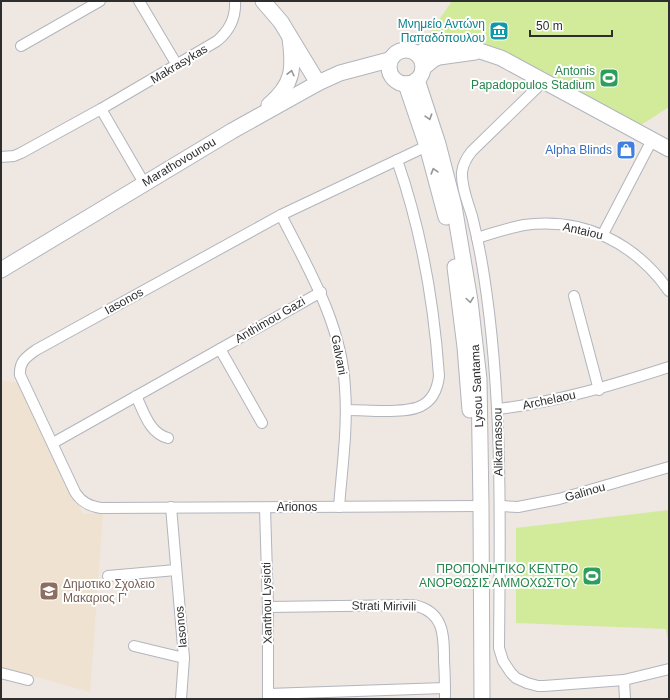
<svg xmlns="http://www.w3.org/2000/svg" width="670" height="700" viewBox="0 0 670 700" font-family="Arial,sans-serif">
	<rect width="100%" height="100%" fill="#efe7e1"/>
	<!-- education -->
	<polygon fill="#efe2d1" points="1,380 19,383 83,514 103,513 90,692 1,667"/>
	<!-- pitch -->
	<g fill="#d2eb9b">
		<polygon points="452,1 669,1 669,107 641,125 491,48 426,38"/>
		<polygon points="669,510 669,647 666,629 516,623 516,528"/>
	</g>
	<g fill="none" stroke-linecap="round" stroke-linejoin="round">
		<defs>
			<g id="street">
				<polyline points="139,1 177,65"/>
				<polyline points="21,46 100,1"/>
				<path d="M544 81 472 151C467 157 463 164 462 172 461 186 468 203 472 216 477 236 481 256 484 276 503 399 500 524 499 648L503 661 511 673 516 678 527 683 538 686H544L624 680 669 669"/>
				<polyline points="101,109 144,183"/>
				<path d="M427 146 281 215 36 350C26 357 19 362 20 375L75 492C81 502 89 506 101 508L481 506"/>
				<path d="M1 157 14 156 21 153 101 109 217 41C229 31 236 17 235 1"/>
				<path d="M281 215C309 270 342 325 345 388 348 427 342 468 339 507"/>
				<polyline points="603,234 652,140"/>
				<path d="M477 238C493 233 508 228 524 225 584 217 635 243 669 291"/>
				<polyline points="574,296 599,390"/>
				<polyline points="220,349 262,423"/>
				<path d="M136 396C144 412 149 433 168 438"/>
				<path d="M498 409C557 402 613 385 669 367"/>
				<path d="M346 410C359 410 371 411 384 411 412 411 435 410 439 376 434 302 421 229 397 160"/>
				<polyline points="53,443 220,349 321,292"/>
				<polyline points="500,506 518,507 559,499 669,467"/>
				<polyline points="171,507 184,658 181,699"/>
				<polyline points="265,508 268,607 268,699"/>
				<polyline points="108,576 176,570"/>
				<path d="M268 607 413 605C444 611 444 635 444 661 445 674 445 686 445 699"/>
				<polyline points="134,646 184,658"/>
				<polyline points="1,673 28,680"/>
				<polyline points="624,680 625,699"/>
				<polyline points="268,694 445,688"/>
			</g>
			<g id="secondary">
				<polyline points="263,1 281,22 318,83"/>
				<circle cx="406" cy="67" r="17"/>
				<polyline points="418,55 426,49 435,46 445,44 465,44 480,51 501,58 669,149"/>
				<polyline points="423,68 434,59 439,57 475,52"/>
				<polyline points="417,80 438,144 454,206 470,301 479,379 481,506 482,699"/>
				<polyline points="406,84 427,146 446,217"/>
				<path d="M269 105C294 84 294 68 290 38"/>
				<polyline points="455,267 465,347 470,410"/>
				<polyline points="1,270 232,131 318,83 340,73 389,60"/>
			</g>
		</defs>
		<!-- street casing -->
		<use href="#street" stroke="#b1b5be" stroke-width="12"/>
		<!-- secondary casing -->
		<use href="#secondary" stroke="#b1b5be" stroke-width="17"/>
		<!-- street -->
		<use href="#street" stroke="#fff" stroke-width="10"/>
		<!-- secondary -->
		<use href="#secondary" stroke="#fff" stroke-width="15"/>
	</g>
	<!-- one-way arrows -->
	<defs><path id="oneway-chevron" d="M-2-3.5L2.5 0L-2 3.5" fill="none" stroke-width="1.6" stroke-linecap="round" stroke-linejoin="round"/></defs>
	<g stroke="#969696">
		<use href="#oneway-chevron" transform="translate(291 73) rotate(-77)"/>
		<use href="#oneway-chevron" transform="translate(429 117) rotate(72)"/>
		<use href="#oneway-chevron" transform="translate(434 171) rotate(-106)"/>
		<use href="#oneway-chevron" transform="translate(470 300) rotate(82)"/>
	</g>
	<!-- icons -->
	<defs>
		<symbol id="museum-square" viewBox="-11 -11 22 22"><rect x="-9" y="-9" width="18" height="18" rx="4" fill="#0f9aa8" stroke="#fff"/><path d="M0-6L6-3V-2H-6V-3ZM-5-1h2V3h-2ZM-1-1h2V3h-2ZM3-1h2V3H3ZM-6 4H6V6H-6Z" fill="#fff"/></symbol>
		<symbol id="stadium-square" viewBox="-11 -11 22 22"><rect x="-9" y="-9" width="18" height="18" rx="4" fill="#2e9e5b" stroke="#fff"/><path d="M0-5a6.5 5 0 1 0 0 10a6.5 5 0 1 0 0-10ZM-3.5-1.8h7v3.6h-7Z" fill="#fff"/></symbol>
		<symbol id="shop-square" viewBox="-11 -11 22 22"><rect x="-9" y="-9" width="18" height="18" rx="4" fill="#3f7fe0" stroke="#fff"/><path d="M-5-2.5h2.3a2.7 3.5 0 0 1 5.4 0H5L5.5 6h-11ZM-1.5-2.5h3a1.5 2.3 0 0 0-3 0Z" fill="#fff"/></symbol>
		<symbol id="school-square" viewBox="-11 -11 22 22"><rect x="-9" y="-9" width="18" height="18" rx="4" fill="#8d6e63" stroke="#fff"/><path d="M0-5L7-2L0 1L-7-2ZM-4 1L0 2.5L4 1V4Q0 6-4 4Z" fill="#fff"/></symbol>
	</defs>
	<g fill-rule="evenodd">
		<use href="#museum-square" x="488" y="20" width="22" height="22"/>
		<use href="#stadium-square" x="598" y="67" width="22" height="22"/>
		<use href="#shop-square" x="615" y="139" width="22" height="22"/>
		<use href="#stadium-square" x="581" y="565" width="22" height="22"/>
		<use href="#school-square" x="38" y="580" width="22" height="22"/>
	</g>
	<g text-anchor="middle" stroke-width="4" stroke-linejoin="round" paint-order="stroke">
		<!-- culture labels -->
		<g font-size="12" fill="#0d838f" stroke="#fff" text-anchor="end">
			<text x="485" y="28">Μνημείο Αντώνη<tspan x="485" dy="14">Παπαδόπουλου</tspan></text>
		</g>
		<!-- street labels -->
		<g font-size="12" fill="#2e2e2e" stroke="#fff">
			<text transform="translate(179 64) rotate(-31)" y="4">Makrasykas</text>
			<text transform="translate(179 162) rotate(-31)" y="4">Marathovounou</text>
			<text transform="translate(583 231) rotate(13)" y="4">Antaiou</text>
			<text transform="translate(124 301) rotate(-29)" y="4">Iasonos</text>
			<text transform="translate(270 320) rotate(-30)" y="4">Anthimou Gazi</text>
			<text transform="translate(339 355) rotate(79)" y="4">Galvani</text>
			<text transform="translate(477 386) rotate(-93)" y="4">Lysou Santama</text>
			<text transform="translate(549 400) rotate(-12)" y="4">Archelaou</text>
			<text transform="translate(498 442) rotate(-91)" y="4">Alikarnassou</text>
			<text transform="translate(585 492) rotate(-16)" y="4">Galinou</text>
			<text x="297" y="511">Arionos</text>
			<text transform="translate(267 603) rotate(-91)" y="4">Xanthou Lysioti</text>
			<text transform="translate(384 606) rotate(1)" y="4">Strati Mirivili</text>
			<text transform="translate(181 627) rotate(-95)" y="4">Iasonos</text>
		</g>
		<!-- leisure labels -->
		<g font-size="12" fill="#27864d" stroke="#fff" text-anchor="end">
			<text x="595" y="75">Antonis<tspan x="595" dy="14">Papadopoulos Stadium</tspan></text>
			<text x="578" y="573">ΠΡΟΠΟΝΗΤΙΚΟ ΚΕΝΤΡΟ<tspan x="578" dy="14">ΑΝΟΡΘΩΣΙΣ ΑΜΜΟΧΩΣΤΟΥ</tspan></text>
		</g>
		<!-- shop labels -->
		<g font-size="12" fill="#366cbe" stroke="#fff" text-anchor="end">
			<text x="612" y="154">Alpha Blinds</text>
		</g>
		<!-- education labels -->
		<g font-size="12" fill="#785e54" stroke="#fff" text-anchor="start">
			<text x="63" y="588">Δημοτικο Σχολειο<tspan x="63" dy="14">Μακαριος Γ'</tspan></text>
		</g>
	</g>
	<!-- border -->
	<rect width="670" height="700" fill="none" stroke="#2e2e2e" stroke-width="4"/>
	<!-- scale -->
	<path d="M530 30v6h82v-6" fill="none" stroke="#2e2e2e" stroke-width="2"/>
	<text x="536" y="30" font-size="12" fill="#2e2e2e" stroke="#ffffff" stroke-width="3" paint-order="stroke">50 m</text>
</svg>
